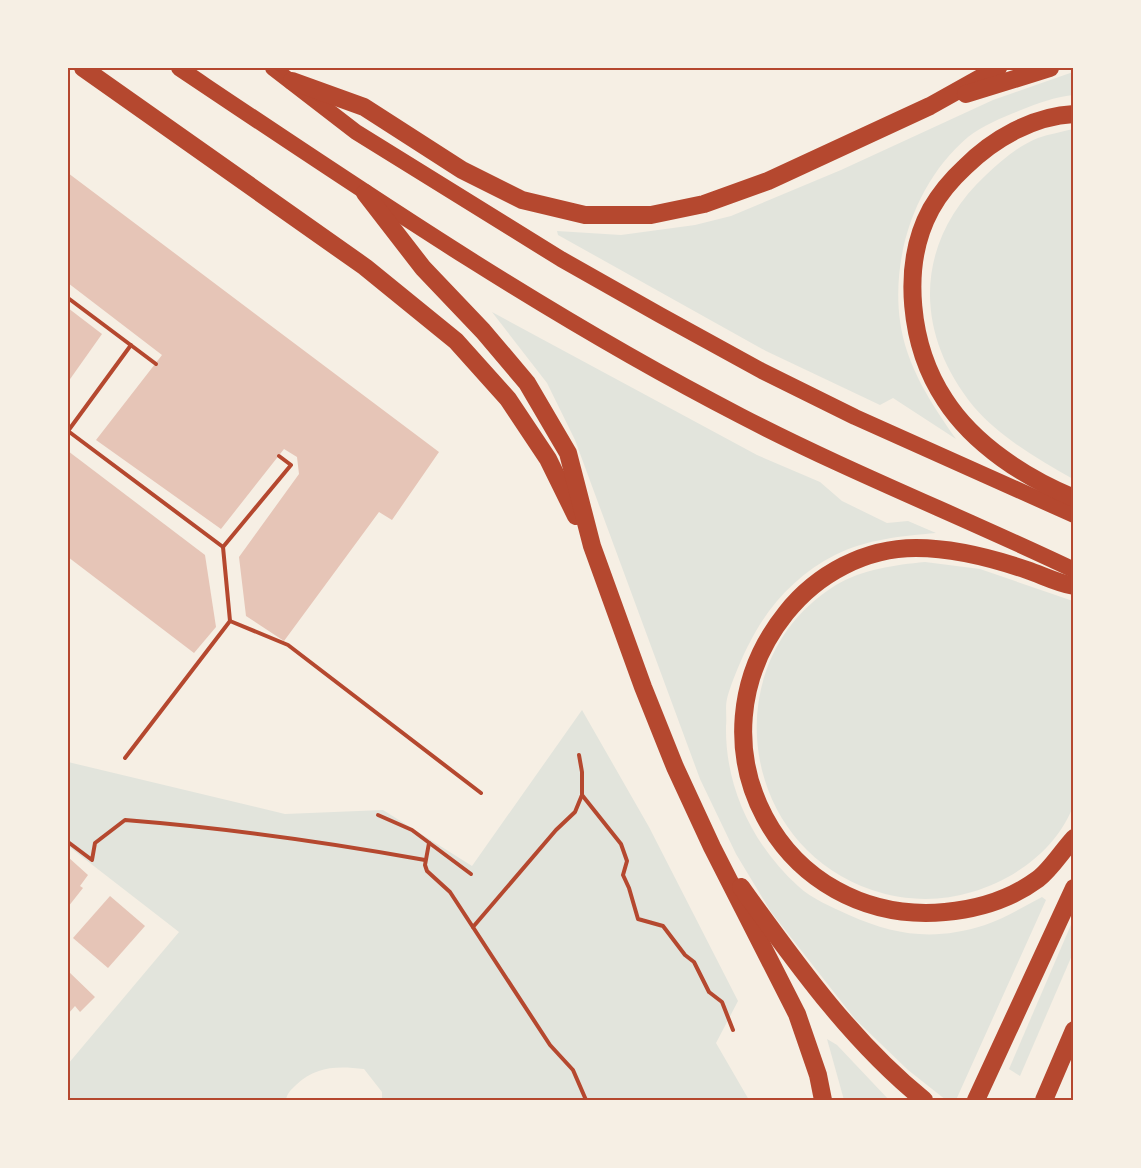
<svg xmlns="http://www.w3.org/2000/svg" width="1141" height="1168" viewBox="0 0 1141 1168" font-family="'Sofia Sans Condensed',sans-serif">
	<rect width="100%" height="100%" fill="#f6efe4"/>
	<!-- green -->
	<g fill="#e2e4dc">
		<path d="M1073 72V95C1055 97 1038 103 1021 110 1004 117 983 125 968 137 917 180 891 254 900 321 906 366 931 403 956 439L893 398 880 405 766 351 558 235 557 231 621 235 695 225 731 216 841 170 993 100Z"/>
		<path d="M1073 129H1074L1073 479C1039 460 1000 437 974 407 912 331 915 241 986 175 1002 160 1018 146 1038 138 1049 134 1062 132 1073 129Z"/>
		<path d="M492 312 757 455 820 482 842 501 887 523 908 521 936 533C902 536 867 539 835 555 797 574 767 607 749 644 742 657 730 686 727 699 725 707 727 718 726 726 725 788 753 845 798 886 812 899 832 907 849 915 896 936 935 941 985 925 1005 918 1023 907 1042 897L1046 900 956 1100H946L908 1070 855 1019 771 912 736 854 700 779 575 440 547 383Z"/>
		<path d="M925 562 980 569 1073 601C1074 653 1074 706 1074 758 1074 773 1078 796 1072 809 1055 850 1014 880 972 892 939 902 905 901 872 890 738 845 714 660 836 585 863 569 895 565 925 562Z"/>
		<path d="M582 710 649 827 738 1001 716 1043 749 1100H382V1092L364 1069C337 1066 316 1066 296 1085 291 1090 287 1093 286 1100H68V1064L179 932 68 846V762L285 814 383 810 472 866Z"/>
		<polygon points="1073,920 1073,953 1020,1076 1009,1069"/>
		<polygon points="827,1039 837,1045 889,1100 844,1100"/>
	</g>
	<!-- building -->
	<g fill="#e6c5b7">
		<polygon points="68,173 439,452 392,520 379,512 284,641 246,616 239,557 299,474 297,457 284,449 221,529 96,440 162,355 68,283"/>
		<polygon points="68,308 102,334 68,382"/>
		<polygon points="68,451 205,555 216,627 194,653 68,557"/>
		<polygon points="68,857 88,875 80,886 83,888 68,907"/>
		<polygon points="110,896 145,926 108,968 73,938"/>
		<polygon points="68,971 95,997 80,1012 75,1006 68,1014"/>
	</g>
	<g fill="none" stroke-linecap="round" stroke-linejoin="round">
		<!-- path -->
		<g stroke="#b5482f" stroke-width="4">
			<polyline points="68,298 156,364"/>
			<polyline points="68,431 223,547 230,621"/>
			<polyline points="68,431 131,345"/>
			<polyline points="223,547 291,465 279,456"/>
			<polyline points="125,758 230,621 288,645 481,793"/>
			<polyline points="582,795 621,844 627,861 623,875 629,888 638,919 663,926 685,955 694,962 709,992 722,1002 733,1030"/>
			<polyline points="378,815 412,830 471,874"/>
			<path d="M68 842 92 860 95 843 125 820C225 828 326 842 425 860"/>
			<polyline points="429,843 425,865 427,871 450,892 550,1045 573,1070 586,1100"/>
			<polyline points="473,927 556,830 575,812 582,795 582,772 579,755"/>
		</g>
		<!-- trunk -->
		<g stroke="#b5482f" stroke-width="16">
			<path d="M179 68C361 190 545 315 741 416 849 472 963 517 1074 570"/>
			<polyline points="273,68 356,132 561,259 660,315 762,371 855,417 1074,515"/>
		</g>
		<!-- motorway -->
		<g stroke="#b5482f" stroke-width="18">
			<polyline points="83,68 365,267 456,341 508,399 548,459 576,516"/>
			<polyline points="292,81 364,107 462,170 522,200 585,215 651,215 704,204 768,181 930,106 998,68"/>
			<polyline points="966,94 1050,68"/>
			<path d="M1074 114C1033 116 993 139 965 167 952 179 940 193 931 209 900 266 910 347 945 400 974 445 1026 478 1074 498"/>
			<polyline points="365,193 423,268 483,331 527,383 568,453 592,546 643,687 675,767 712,847 797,1014 818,1075 823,1100"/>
			<path d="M1074 586C1057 583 1042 575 1027 570 992 558 953 548 916 548 865 548 817 574 786 613 682 743 780 927 945 912 978 909 1011 899 1038 879 1051 869 1062 851 1074 838"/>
			<path d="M741 887C796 963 851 1041 924 1100"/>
			<polyline points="976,1100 1074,888"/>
			<polyline points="1044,1100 1074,1030"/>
		</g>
	</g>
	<!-- border -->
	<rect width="1141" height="1168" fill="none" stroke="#f6efe4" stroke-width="138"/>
	<rect x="69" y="69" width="1003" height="1030" fill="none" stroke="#b5482f" stroke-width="2"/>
</svg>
